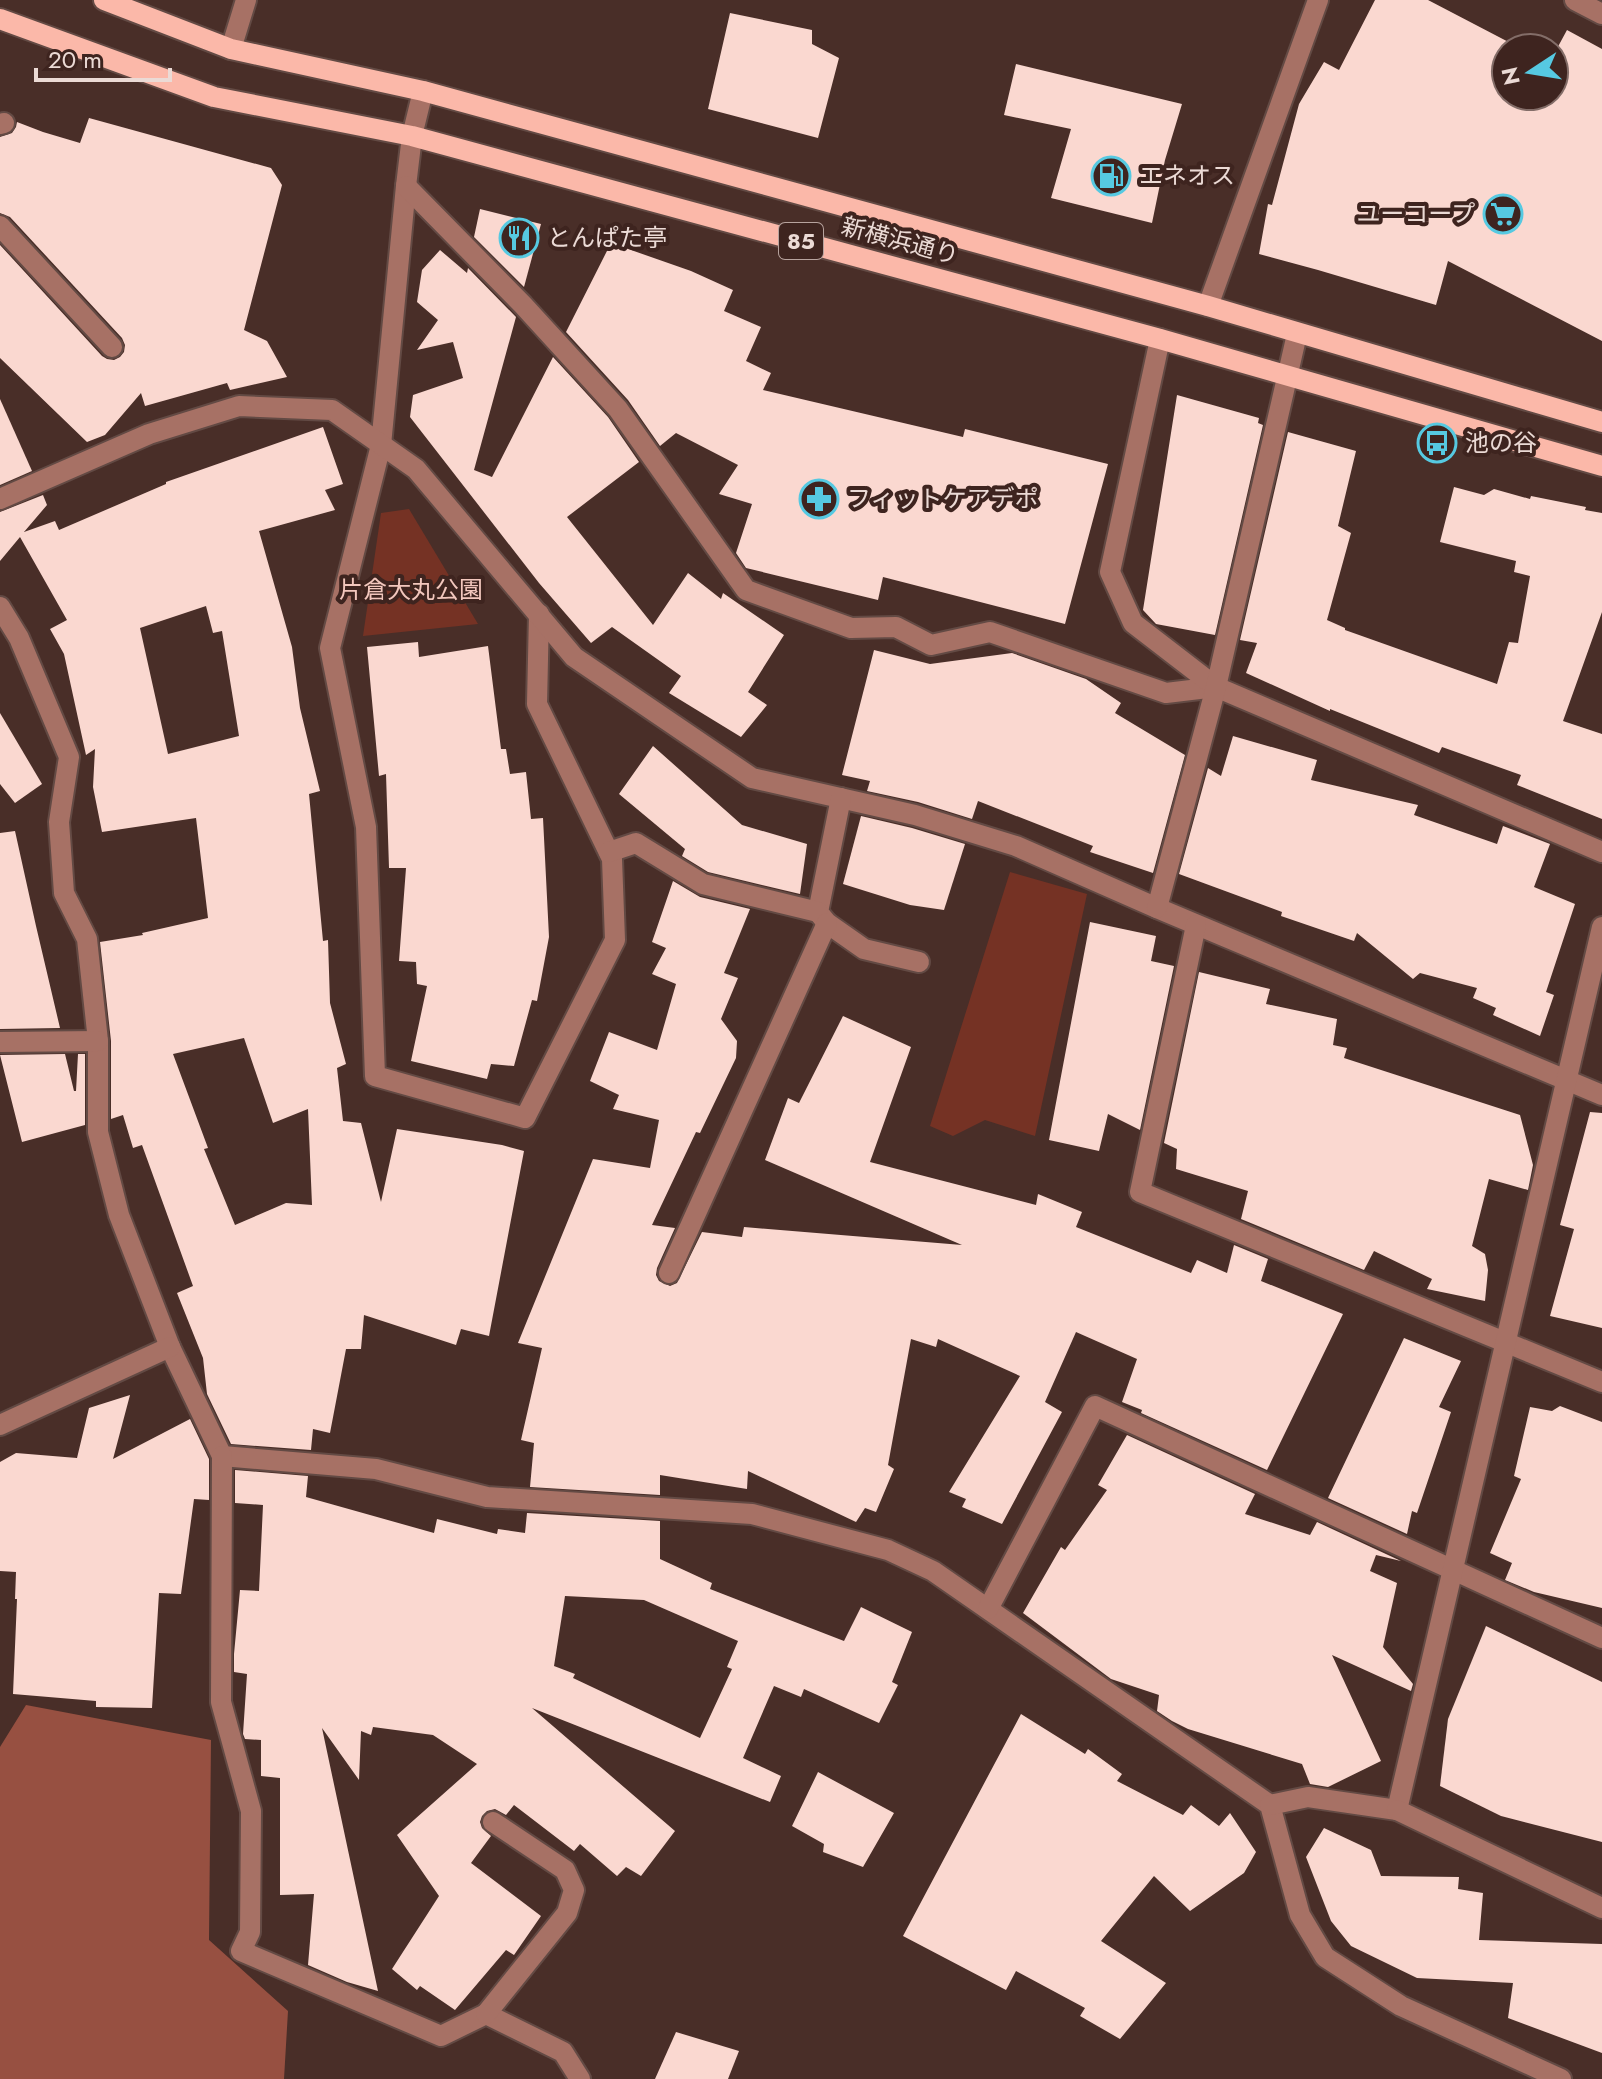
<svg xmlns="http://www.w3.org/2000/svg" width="1602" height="2079" viewBox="0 0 1602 2079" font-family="Jost,'Noto Sans JP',sans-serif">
	<rect width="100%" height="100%" fill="#492e28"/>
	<!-- green -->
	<g fill="#753224">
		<polygon points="409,509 478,624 363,636 381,513"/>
		<polygon points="1010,872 1087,894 1035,1136 985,1120 953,1136 930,1126"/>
	</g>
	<!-- forest -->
	<polygon fill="#975041" points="26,1705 211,1740 209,1940 288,2011 284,2079 0,2079 0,1747"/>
	<!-- building -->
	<g fill="#fad8d0" fill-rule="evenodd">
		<polygon points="1375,0 1428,0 1520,48 1506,48 1506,96 1554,96 1554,54 1567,30 1602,49 1602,341 1448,261 1436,305 1318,270 1259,254 1268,204 1272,205 1299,104 1324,62 1339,70"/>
		<polygon points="730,13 812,30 812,44 839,58 818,138 708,109"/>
		<polygon points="1016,64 1182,104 1165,160 1152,223 1051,198 1071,129 1004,115"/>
		<polygon points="89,118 271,168 282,185 244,330 267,341 287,377 230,390 227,383 145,406 141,393 105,435 87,442 0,358 0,245 102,356 107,359 114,360 120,357 124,352 125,345 122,338 10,217 0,213 0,137 12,133 16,127 17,122 43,132 80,143"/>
		<polygon points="480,209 541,224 524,287 474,237"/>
		<polygon points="611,243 691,271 733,290 724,311 761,327 746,361 771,373 763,390 963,437 965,429 1108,464 1065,624 883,577 878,600 746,568 736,553 752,504 719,494 738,465 676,433 660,446 628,400 566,332"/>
		<polygon points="440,250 467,273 468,268 516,317 474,470 492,477 553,357 608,417 639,462 567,517 653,625 688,573 721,599 723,593 784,635 748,692 767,705 741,737 669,693 681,676 612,627 591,643 539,583 410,417 413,395 463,378 453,342 417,350 438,320 417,302 422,270"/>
		<polygon points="1177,395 1259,418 1258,423 1263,425 1215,635 1156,624 1143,610"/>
		<polygon points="0,399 32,471 0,485"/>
		<path d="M323 427 343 484 325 490 335 510 259 531 292 647 300 708 320 791 309 794 323 941 328 940 330 1003 346 1064 337 1068 343 1121 361 1123 381 1202 397 1129 502 1145 524 1151 489 1336 461 1329 456 1345 364 1315 361 1349H346L330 1433 313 1429 311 1450 231 1444 207 1394 203 1358 177 1293 193 1286 142 1145 133 1148 123 1115 111 1119V1041L100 942 143 935 142 933 208 918 196 818 102 832 93 787 95 749 86 755 64 654 50 629 67 620 20 537 0 561V512L43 495 47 505 24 532 55 521 59 530 166 484V482ZM206 606 213 633 222 631 239 736 168 754 140 628ZM244 1038 273 1123 308 1109 312 1205 286 1203 235 1225 204 1149 208 1148 173 1054Z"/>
		<polygon points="1288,432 1356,451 1338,526 1351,533 1327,620 1345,628 1345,630 1497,684 1509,642 1518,643 1530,576 1514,572 1516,561 1440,542 1454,487 1484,495 1494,489 1530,499 1531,496 1586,507 1585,510 1602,513 1602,612 1563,721 1602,734 1602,819 1517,785 1521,775 1442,747 1439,753 1330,709 1330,711 1246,673 1257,643 1240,640"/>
		<polygon points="418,642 419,657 488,646 501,749 506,749 510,774 526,772 531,819 543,818 549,937 537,1001 532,1000 514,1066 491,1064 487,1079 411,1061 427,986 417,984 416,962 399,961 406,868 389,868 386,774 379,776 367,647"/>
		<polygon points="874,650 930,664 1012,653 1086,679 1121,703 1115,713 1185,755 1153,873 1090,852 1093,846 978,801 972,819 918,802 867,791 870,781 842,775"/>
		<polygon points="0,713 42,784 15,803 0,784"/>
		<polygon points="1233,736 1317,760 1311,780 1418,805 1414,815 1497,844 1503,826 1550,844 1534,887 1575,904 1546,992 1554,995 1540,1036 1493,1015 1496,1008 1473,998 1477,988 1420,973 1413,979 1357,933 1354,941 1281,916 1282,912 1179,874 1208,768 1221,776"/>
		<polygon points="653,746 742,825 807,844 800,894 708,872 682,856 685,849 619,794"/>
		<polygon points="861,816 912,828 965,844 944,910 910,905 843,884"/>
		<polygon points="15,831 36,926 60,1028 0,1029 0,833"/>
		<polygon points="673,881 700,897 750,909 724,973 738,978 721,1019 737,1041 736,1058 700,1133 696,1132 652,1225 675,1228 657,1268 656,1275 659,1281 670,1286 677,1283 702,1232 742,1237 744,1227 962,1245 765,1160 788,1098 799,1103 843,1016 911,1047 870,1162 1036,1205 1038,1194 1082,1212 1076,1227 1191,1273 1197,1260 1227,1273 1234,1245 1268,1259 1261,1281 1343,1314 1267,1470 1141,1413 1142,1410 1122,1402 1137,1359 1076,1332 1045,1402 1062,1412 1002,1524 962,1507 966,1499 949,1492 1020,1376 938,1339 936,1347 911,1339 888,1465 894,1469 876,1512 865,1508 856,1522 748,1471 747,1489 660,1475 660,1495 530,1487 534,1443 521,1440 542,1348 518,1343 593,1159 650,1168 659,1120 613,1109 619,1095 590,1081 609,1032 657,1050 676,984 652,974 666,948 652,942"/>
		<polygon points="1090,922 1156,936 1151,961 1174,966 1140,1130 1108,1114 1099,1151 1049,1140"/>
		<polygon points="1199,972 1270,989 1266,1004 1337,1019 1333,1045 1347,1048 1344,1058 1520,1115 1533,1165 1528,1190 1489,1179 1472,1246 1485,1254 1488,1270 1485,1301 1427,1289 1432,1279 1374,1251 1364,1270 1241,1219 1248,1191 1176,1169 1177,1149 1164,1143"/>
		<polygon points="65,1054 74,1091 76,1091 78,1054 85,1054 85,1125 22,1142 0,1055"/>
		<polygon points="1590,1112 1602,1113 1602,1328 1550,1316 1574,1229 1560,1225"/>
		<polygon points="1404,1338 1461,1361 1439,1407 1451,1412 1417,1513 1412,1511 1407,1534 1328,1498"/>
		<polygon points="130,1395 113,1459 190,1419 209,1459 209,1500 194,1499 181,1594 159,1593 152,1708 96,1707 96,1701 13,1694 17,1599 15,1599 16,1572 0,1571 0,1462 16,1453 77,1458 89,1408"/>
		<polygon points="1560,1406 1602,1422 1602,1608 1534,1592 1505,1580 1512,1563 1490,1553 1521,1479 1514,1476 1530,1407 1552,1411"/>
		<polygon points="1127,1435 1255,1494 1245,1514 1310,1535 1317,1522 1401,1561 1376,1555 1370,1571 1397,1583 1383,1647 1413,1684 1411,1691 1332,1655 1381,1761 1328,1787 1310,1784 1302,1764 1188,1729 1172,1721 1157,1711 1159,1695 1111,1679 1023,1613 1061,1547 1065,1550 1107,1490 1098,1485"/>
		<path d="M235 1470 308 1476 306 1497 434 1533 437 1519 497 1534 498 1529 525 1533 527 1513 660 1521V1559L712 1583 710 1589 844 1641 861 1607 912 1632 892 1682 898 1685 879 1723 804 1689 801 1697 774 1686 743 1758 781 1776 770 1802 532 1708 675 1831 641 1876 626 1867 617 1876 580 1844 574 1851 514 1805 506 1815 495 1809 487 1811 482 1816 480 1822 482 1828 491 1836 471 1863 541 1916 514 1955 506 1950 455 2010 420 1986 417 1990 392 1969 439 1896 397 1835 477 1764 433 1735 373 1727 371 1735 361 1731 359 1780 322 1728 378 1991 347 1982 308 1965 314 1894 280 1895V1778L261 1776V1740L245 1739 243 1734 247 1674 234 1672V1654L240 1590 259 1591 263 1505 235 1503ZM565 1596 644 1600 738 1641 727 1667 732 1669 700 1738 573 1678 575 1674 554 1666Z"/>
		<polygon points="1486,1626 1602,1682 1602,1842 1501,1816 1440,1786 1448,1719"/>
		<polygon points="1021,1714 1085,1754 1088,1749 1122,1774 1117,1781 1183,1815 1191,1805 1219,1826 1230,1813 1256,1852 1244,1873 1190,1911 1154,1876 1101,1941 1166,1983 1120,2039 1080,2016 1085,2008 1016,1971 1006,1990 903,1936"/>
		<polygon points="818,1772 894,1813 863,1867 823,1852 824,1844 792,1826"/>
		<polygon points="1324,1828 1371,1850 1381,1876 1459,1877 1458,1889 1483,1893 1479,1940 1602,1944 1602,2053 1508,2018 1513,1983 1417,1978 1351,1946 1331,1921 1306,1857"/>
		<polygon points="676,2032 739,2051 728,2079 655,2079"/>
	</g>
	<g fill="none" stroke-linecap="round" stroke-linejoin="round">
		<defs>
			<g id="minor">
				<polyline points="1575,0 1602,14"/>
				<polyline points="231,49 246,0"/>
				<polyline points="423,91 412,136 406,186 381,445 330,648 366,827 375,1076 525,1118 615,940 612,859 537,704 539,614"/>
				<polyline points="0,124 4,123"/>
				<polyline points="406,186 523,305 618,409 746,590 851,628 896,627 931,645 990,632 1166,693 1216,687"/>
				<polyline points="0,226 112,347"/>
				<polyline points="1208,306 1318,0"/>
				<polyline points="1160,339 1110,572 1133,623 1216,687 1602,852"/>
				<polyline points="0,499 149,434 239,406 332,410 416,469 574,657 752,778 915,815 1016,846 1157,908 1602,1095"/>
				<polyline points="0,607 19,638 69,757 59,822 64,893 87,939 98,1041 98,1132 119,1215 170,1347 222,1456 376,1469 487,1497 752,1514 888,1550 933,1571 1270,1805 1300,1915 1325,1957 1401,2006 1561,2079"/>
				<polyline points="841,798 818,912 827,923 864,949 919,962"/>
				<polyline points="609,852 636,843 703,884 818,912"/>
				<polyline points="1157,908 1216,687 1297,334"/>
				<polyline points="1196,925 1140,1192 1602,1382"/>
				<polyline points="0,1042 98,1041"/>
				<polyline points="669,1273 827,923"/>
				<polyline points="0,1425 170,1347"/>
				<polyline points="222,1456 221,1702 251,1811 250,1932 241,1951 441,2036 486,2014 563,2052 580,2079"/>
				<polyline points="988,1609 1095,1406 1602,1638"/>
				<polyline points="1270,1805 1308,1797 1397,1810 1602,927"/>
				<polyline points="1397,1810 1602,1908"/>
				<polyline points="486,2014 567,1913 574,1890 565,1870 493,1822"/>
			</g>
			<g id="major">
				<polyline points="104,0 231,49 423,91 1208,306 1602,422"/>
				<polyline points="0,19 214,97 412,136 1160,339 1602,466"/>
			</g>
		</defs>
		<!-- minor casing -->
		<use href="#minor" stroke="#634a44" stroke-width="24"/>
		<!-- major casing -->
		<use href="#major" stroke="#634a44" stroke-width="24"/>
		<!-- minor -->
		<use href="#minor" stroke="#a77165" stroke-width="20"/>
		<!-- major -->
		<use href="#major" stroke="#fbb8a9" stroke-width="20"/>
	</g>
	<!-- icons -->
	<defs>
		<symbol id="fuel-ring" viewBox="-11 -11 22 22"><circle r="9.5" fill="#3e241f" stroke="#56c9e1" stroke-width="1.5"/><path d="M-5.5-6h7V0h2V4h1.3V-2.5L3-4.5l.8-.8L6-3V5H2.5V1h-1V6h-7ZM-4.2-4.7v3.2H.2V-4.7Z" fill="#56c9e1"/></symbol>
		<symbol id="supermarket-ring" viewBox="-11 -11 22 22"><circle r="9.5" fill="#3e241f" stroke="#56c9e1" stroke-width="1.5"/><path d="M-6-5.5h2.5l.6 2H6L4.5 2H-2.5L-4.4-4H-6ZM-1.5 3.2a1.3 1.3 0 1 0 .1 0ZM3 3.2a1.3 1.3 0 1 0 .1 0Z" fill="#56c9e1"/></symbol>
		<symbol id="restaurant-ring" viewBox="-11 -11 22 22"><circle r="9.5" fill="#3e241f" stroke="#56c9e1" stroke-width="1.5"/><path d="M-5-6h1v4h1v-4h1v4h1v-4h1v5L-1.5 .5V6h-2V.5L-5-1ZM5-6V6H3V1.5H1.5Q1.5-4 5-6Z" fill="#56c9e1"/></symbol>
		<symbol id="bus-ring" viewBox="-11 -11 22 22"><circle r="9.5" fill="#3e241f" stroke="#56c9e1" stroke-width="1.5"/><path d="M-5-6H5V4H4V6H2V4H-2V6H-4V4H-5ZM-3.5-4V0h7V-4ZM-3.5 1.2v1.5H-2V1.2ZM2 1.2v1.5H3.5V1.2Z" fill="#56c9e1"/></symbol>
		<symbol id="pharmacy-ring" viewBox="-11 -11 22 22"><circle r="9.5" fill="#3e241f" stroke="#56c9e1" stroke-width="1.5"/><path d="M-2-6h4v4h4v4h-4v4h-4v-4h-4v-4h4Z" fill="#56c9e1"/></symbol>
	</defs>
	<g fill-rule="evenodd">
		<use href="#fuel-ring" x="1089" y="154" width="44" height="44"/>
		<use href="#supermarket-ring" x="1481" y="192" width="44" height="44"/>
		<use href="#restaurant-ring" x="497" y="216" width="44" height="44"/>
		<use href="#bus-ring" x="1415" y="421" width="44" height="44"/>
		<use href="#pharmacy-ring" x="797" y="477" width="44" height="44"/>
	</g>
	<g text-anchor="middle" stroke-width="8" stroke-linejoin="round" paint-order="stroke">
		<!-- shield labels -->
		<rect fill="#3e241f" stroke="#b7a39e" stroke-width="2" x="779" y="223" width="44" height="36" rx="6"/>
		<g font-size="22" font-weight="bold" fill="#ebdad5">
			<text x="801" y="249">85</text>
		</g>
		<!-- poi labels -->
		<g font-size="24" fill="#ebdad5" stroke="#3e241f" text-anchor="start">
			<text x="1139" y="184">エネオス</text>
			<text x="1475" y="222" text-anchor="end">ユーコープ</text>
			<text x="547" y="246">とんぱた亭</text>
			<text x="1465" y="451">池の谷</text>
			<text x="847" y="507">フィットケアデポ</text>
		</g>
		<!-- street labels -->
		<g font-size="24" fill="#ebdad5" stroke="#3e241f">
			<text transform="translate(900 241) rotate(15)" y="8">新横浜通り</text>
		</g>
		<!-- park labels -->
		<g font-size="24" fill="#f2c7bd" stroke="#3e241f">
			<text x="411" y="598">片倉大丸公園</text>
		</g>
	</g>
	<!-- north arrow -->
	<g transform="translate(1530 72) rotate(258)"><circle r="38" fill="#3e241f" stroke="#836d68" stroke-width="2"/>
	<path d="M0-6L14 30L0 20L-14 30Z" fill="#56c9e1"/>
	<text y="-12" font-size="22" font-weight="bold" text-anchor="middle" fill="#ebdad5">N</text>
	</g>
	<!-- scale -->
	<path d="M36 68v12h134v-12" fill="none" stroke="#ebdad5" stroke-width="4"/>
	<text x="48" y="68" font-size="24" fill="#ebdad5" stroke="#3e241f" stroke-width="6" paint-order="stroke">20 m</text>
</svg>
